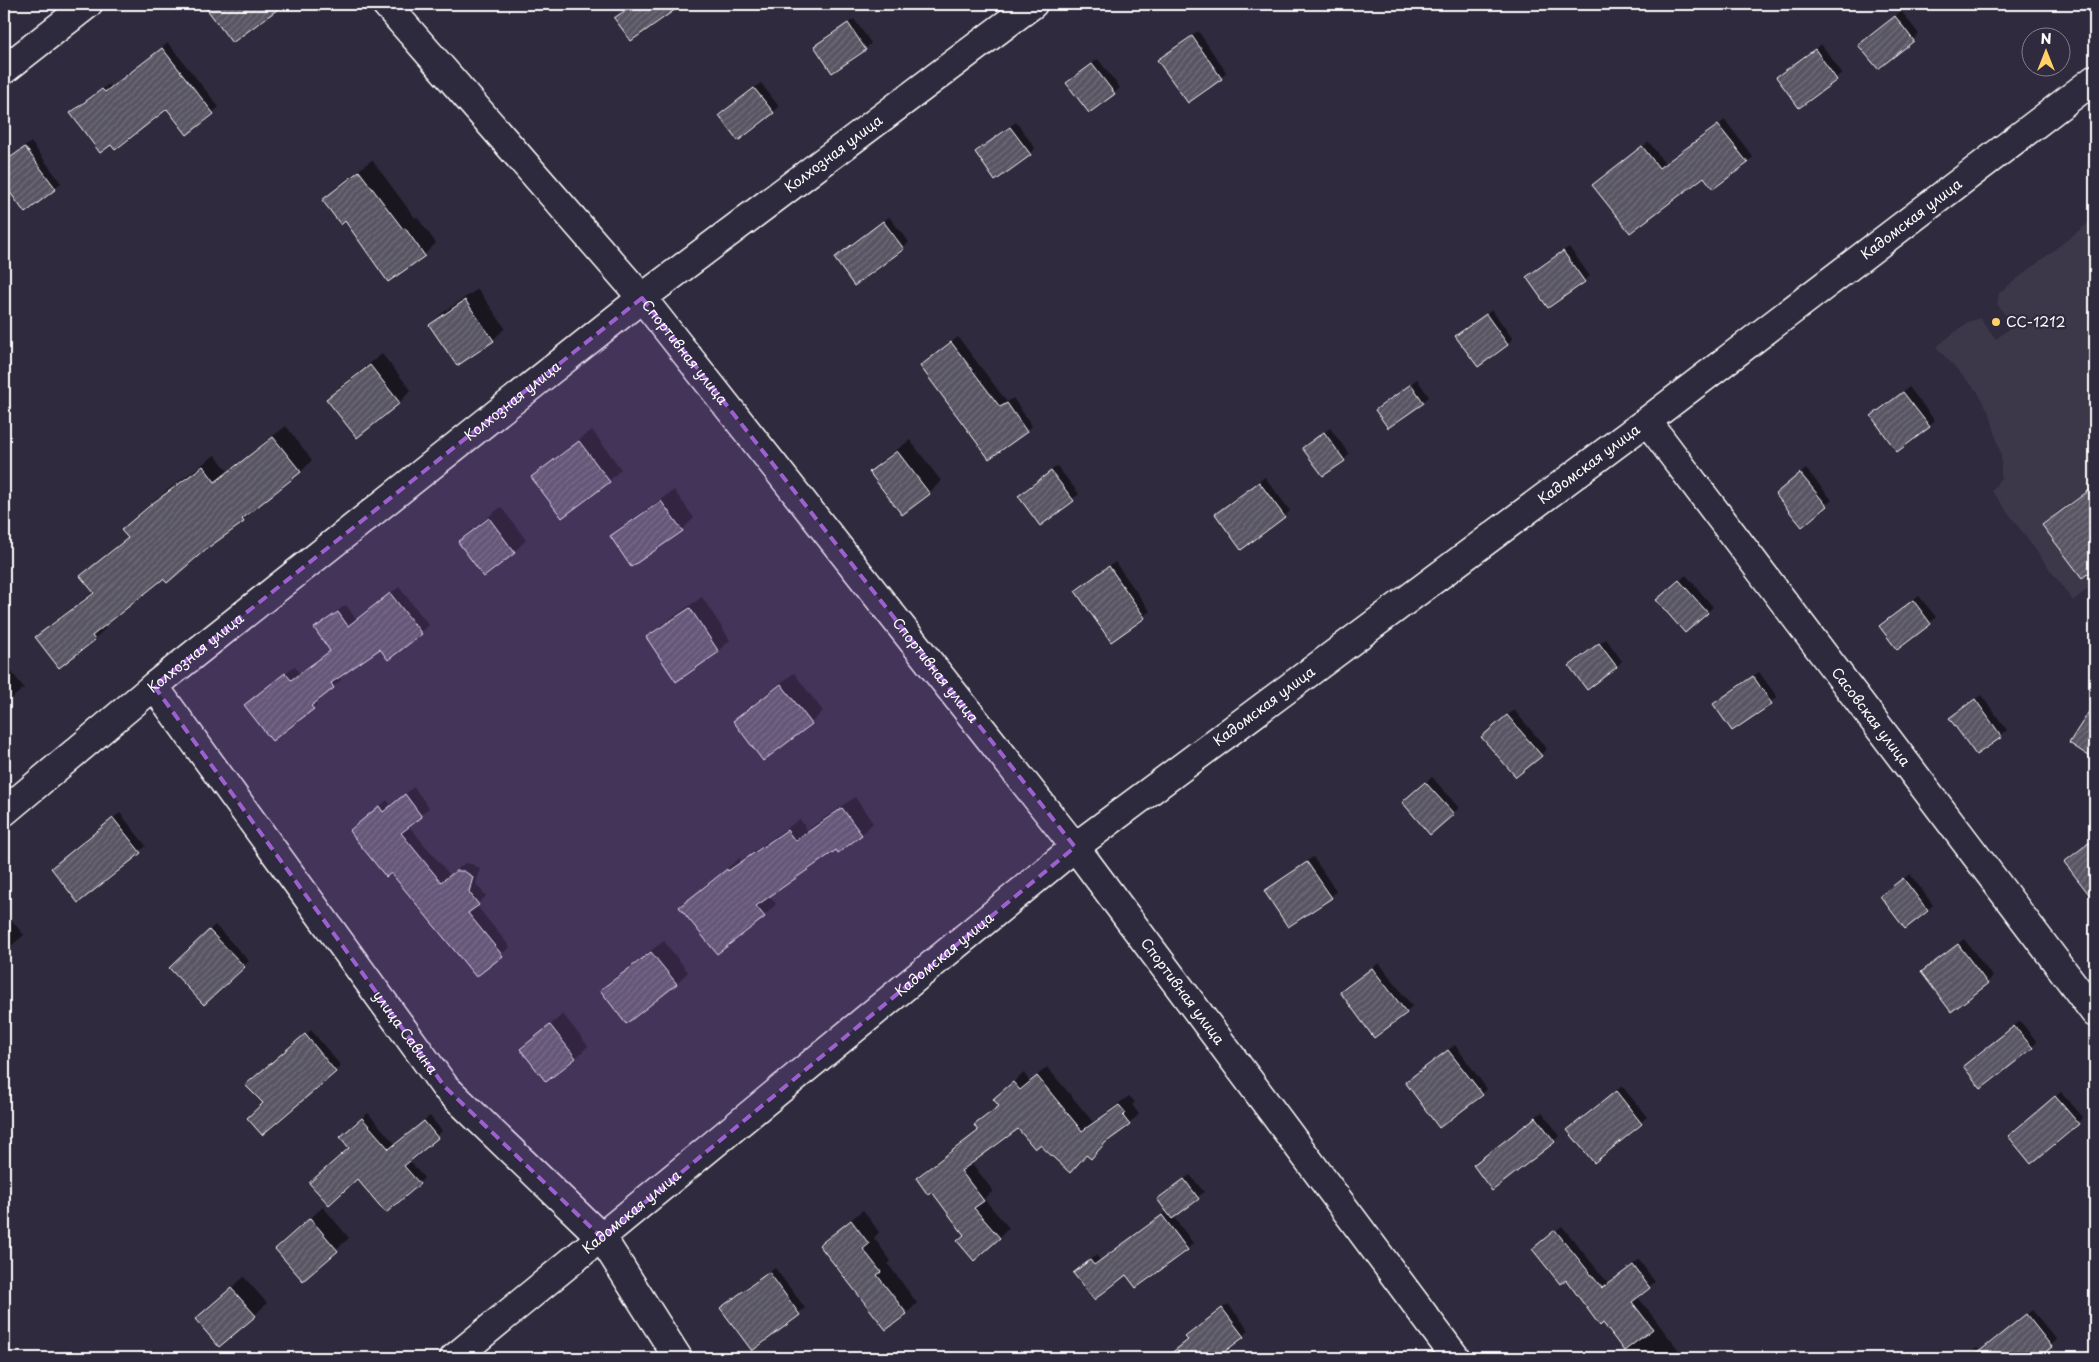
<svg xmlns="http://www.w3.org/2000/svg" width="2099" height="1362" viewBox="0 0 2099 1362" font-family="'Playpen Sans',sans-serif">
	<defs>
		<pattern id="building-hatch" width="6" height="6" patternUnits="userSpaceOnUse" patternTransform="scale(1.25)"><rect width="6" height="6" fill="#595564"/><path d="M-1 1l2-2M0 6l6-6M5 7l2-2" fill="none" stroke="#726e7b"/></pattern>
	</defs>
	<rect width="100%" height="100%" fill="#2f2a3d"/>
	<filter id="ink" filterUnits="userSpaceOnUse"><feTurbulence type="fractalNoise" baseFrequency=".02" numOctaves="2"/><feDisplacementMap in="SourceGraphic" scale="10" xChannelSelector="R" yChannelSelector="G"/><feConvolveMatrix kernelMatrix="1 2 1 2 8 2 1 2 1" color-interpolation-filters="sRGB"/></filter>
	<g filter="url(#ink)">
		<!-- built -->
		<polygon fill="#3c3749" points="2095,218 2095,583 2073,601 1992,491 2001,477 2001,456 1990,414 1977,391 1936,347 1968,322 1980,318 1996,339 2013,326 1997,304 1999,293"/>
		<!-- shadow -->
		<g fill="#0007">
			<polygon points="210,4 277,4 278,6 207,7"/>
			<polygon points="634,4 670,4 673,8 616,18"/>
			<polygon points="1901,11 1919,34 1913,40 1866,39"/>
			<polygon points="854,19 871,43 865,49 815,46"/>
			<polygon points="1198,31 1226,72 1221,78 1159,60"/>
			<polygon points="168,43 219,107 188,133 167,107 77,108 109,84 111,88"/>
			<polygon points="1821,44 1842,73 1799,106 1784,72"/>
			<polygon points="1098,59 1120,88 1114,93 1068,83"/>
			<polygon points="761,83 779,107 773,112 726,110"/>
			<polygon points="1725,120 1753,157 1747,162 1704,175 1594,185 1649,142 1665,164"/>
			<polygon points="1016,122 1035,148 1030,154 976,152"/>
			<polygon points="31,142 61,183 25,211 4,182 4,162"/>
			<polygon points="372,160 415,218 417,217 436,243 424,255 346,219 323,200 335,188"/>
			<polygon points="889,217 909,242 903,248 835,258"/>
			<polygon points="1569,247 1590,276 1584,281 1533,272"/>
			<polygon points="478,289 505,328 493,340 458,365 430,325 442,313"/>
			<polygon points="1492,310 1513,339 1478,366 1462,331"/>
			<polygon points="958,337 1007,402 1013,398 1032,426 989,458 921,366"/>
			<polygon points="382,354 411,390 400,402 357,436 328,399 340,387"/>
			<polygon points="1417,379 1429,397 1389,427 1377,410"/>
			<polygon points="1909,387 1935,421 1929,426 1872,416"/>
			<polygon points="286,426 312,460 301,472 254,508 243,521 163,577 104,625 106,628 94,639 37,638 49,626 94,591 82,577 128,537 123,530 135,518 166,491 215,455 228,471"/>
			<polygon points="1330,428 1349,454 1344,460 1304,448"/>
			<polygon points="592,430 621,469 609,481 562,516 533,477 545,466"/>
			<polygon points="910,440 941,481 929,493 902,513 871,472 883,460"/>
			<polygon points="1057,466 1079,494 1040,524 1019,496"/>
			<polygon points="1806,469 1832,500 1826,505 1782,489"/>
			<polygon points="1265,477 1290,511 1284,517 1217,514"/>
			<polygon points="2095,485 2095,566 2082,576 2044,525 2056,513"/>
			<polygon points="674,490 694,518 682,530 612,536 624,525"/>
			<polygon points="501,507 526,540 514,552 459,542 471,530"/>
			<polygon points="1115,562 1150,611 1112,640 1077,591"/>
			<polygon points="1686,575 1713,607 1707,612 1663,595"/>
			<polygon points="399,587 429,625 421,633 380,647 339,676 341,680 319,698 320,700 313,708 272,739 246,705 294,666 300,674 331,650 316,628 324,621 346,605 356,619"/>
			<polygon points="1919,596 1936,617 1930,623 1887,620"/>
			<polygon points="702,597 730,640 718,652 648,638 660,626"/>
			<polygon points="1606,639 1622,661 1616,667 1571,666"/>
			<polygon points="4,662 24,688 4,705"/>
			<polygon points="1759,672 1777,697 1732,730 1714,704"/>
			<polygon points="794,673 823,711 811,723 734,721 746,709"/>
			<polygon points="1981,695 2007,730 1977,753 1951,718"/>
			<polygon points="2095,708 2095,759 2071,743 2090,713"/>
			<polygon points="1514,710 1547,749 1516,776 1489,731"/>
			<polygon points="1432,777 1459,808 1453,813 1409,797"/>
			<polygon points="414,787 429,808 408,825 450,875 465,863 472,864 480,869 476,884 486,896 476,905 510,947 476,976 392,871 350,831 387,800 391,805"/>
			<polygon points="855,797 873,823 862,834 837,848 769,895 776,904 764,916 681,907 693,895 740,858 741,860 800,819 807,830"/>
			<polygon points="120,813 146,846 79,901 89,837"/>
			<polygon points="1313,857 1336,891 1331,897 1266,891"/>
			<polygon points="1910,874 1933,905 1927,910 1887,891"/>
			<polygon points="4,911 24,935 4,952"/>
			<polygon points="215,925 249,961 204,1003 171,968"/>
			<polygon points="1964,939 1993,977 1951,1010 1923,972"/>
			<polygon points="664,941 688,972 676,984 602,990 614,978"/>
			<polygon points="1379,963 1412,1006 1406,1012 1342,992"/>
			<polygon points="563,1014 588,1046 576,1058 546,1080 522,1049"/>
			<polygon points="2020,1021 2037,1042 2032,1047 1970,1061"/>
			<polygon points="311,1030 341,1066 262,1133 265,1103 253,1079"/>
			<polygon points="1455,1045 1487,1089 1482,1094 1412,1077"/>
			<polygon points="1047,1067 1093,1122 1129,1096 1135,1102 1132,1105 1139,1114 1129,1124 1109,1138 1091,1157 1087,1154 1040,1144 1018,1128 971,1162 993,1191 984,1199 1009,1228 999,1238 966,1235 933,1190 917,1178 927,1168 979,1130 976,1125 999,1105 1004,1090 1024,1073 1030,1082"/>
			<polygon points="1622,1086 1647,1117 1594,1161 1574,1125"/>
			<polygon points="2061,1092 2083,1117 2078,1123 2016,1130"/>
			<polygon points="1542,1112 1560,1136 1493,1189 1480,1160"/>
			<polygon points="368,1113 396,1145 430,1116 442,1131 409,1160 424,1178 419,1183 358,1177 347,1132"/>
			<polygon points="1190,1175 1204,1192 1173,1216 1193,1243 1188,1249 1136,1287 1126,1273 1080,1268 1096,1255 1101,1261 1167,1211 1158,1199"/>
			<polygon points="323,1207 349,1238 303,1279 276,1249"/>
			<polygon points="863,1210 879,1232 874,1238 891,1261 888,1264 917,1303 906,1314 820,1245"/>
			<polygon points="1562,1226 1608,1283 1639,1260 1655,1282 1637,1296 1684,1357 1688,1354 1691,1358 1631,1358 1539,1244"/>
			<polygon points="775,1268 805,1308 752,1349 728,1303"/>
			<polygon points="244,1277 267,1303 255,1315 197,1319"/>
			<polygon points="1228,1304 1249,1330 1243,1336 1213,1358 1165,1358 1189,1340 1187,1337 1192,1331"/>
			<polygon points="2032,1310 2057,1340 2036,1358 1962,1358 1977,1348 1980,1352"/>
		</g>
		<!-- building -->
		<g fill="url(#building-hatch)" stroke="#fff">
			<polygon points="203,4 285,4 232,43"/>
			<polygon points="635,4 683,4 631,41 614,18"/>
			<polygon points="1895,16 1914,41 1878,69 1858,45"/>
			<polygon points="848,23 866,50 832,73 814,46"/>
			<polygon points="1192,36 1222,79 1188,103 1157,60"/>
			<polygon points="162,48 214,114 187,135 167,109 115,150 111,145 100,153 70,113 102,89 105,92"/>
			<polygon points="1815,49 1837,80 1799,108 1776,77"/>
			<polygon points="1092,64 1115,94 1089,113 1066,83"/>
			<polygon points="754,88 774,113 738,141 719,115"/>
			<polygon points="1718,125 1748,163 1713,189 1704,177 1630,233 1592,185 1642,146 1659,168"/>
			<polygon points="1010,127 1031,155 995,181 975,152"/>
			<polygon points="25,147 56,189 25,213 4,184 4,162"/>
			<polygon points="359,171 403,229 405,228 425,256 388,282 345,221 341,225 322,200"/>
			<polygon points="883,221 904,249 854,286 834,258"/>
			<polygon points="1563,251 1585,282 1548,308 1526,277"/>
			<polygon points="465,300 494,341 457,366 429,325"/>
			<polygon points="1486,314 1508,345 1478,367 1455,336"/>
			<polygon points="951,342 1000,407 1007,403 1027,432 989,459 920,366"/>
			<polygon points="370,365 400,403 357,438 326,399"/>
			<polygon points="1411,384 1424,403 1388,428 1375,410"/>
			<polygon points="1903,392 1930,427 1897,452 1871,416"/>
			<polygon points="1324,432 1345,461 1323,476 1302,448"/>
			<polygon points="273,437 301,472 242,519 244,522 205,550 167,583 163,579 92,636 95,640 59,668 35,637 94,593 80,576 128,538 121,530 153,503 203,466 215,482"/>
			<polygon points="579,441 610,482 562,518 531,477"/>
			<polygon points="897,451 930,494 902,515 869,472"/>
			<polygon points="1051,471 1074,501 1040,526 1018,496"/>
			<polygon points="1800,473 1827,506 1802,527 1775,494"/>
			<polygon points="1259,482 1285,517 1241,550 1215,514"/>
			<polygon points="2095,486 2095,568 2082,578 2042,525"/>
			<polygon points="661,501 683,531 631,567 610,536"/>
			<polygon points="489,518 515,553 484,577 458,542"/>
			<polygon points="1109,566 1145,618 1111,642 1075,591"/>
			<polygon points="1679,580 1708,613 1685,633 1656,600"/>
			<polygon points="390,593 422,634 388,660 380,649 331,683 334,688 311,706 314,709 272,741 244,705 285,673 291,680 330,651 314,628 338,612 348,626"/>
			<polygon points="1913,600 1931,624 1897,650 1879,626"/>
			<polygon points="690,608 719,652 676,682 646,637"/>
			<polygon points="1599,643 1617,667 1587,690 1569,666"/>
			<polygon points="1753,676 1772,704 1732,731 1713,704"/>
			<polygon points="781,684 812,724 763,761 733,721"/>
			<polygon points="1975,699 2002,737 1976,755 1949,718"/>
			<polygon points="2095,702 2095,760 2069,743"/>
			<polygon points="1507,715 1542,756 1516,777 1481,737"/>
			<polygon points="1425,782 1454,814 1430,835 1402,802"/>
			<polygon points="405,794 422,817 401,833 441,882 456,871 464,871 473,877 469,892 479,905 468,913 503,956 476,977 391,873 386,877 349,831 379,806 383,812"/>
			<polygon points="842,808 862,835 838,853 836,850 756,906 765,917 717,954 679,907 727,869 728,871 787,830 795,841"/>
			<polygon points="113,818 141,853 78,903 51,868"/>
			<polygon points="2095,838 2095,902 2064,862"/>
			<polygon points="1307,862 1332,898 1288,927 1264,891"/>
			<polygon points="1903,878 1928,911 1905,929 1880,896"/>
			<polygon points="209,930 245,967 204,1005 169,968"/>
			<polygon points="1958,944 1988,984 1951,1012 1921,972"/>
			<polygon points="651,952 677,984 626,1024 600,990"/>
			<polygon points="1372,968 1407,1013 1374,1038 1340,992"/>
			<polygon points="550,1025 576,1058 546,1082 520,1049"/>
			<polygon points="2014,1026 2033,1048 1981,1089 1963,1066"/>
			<polygon points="305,1034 336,1072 262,1135 247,1118 263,1103 245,1085"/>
			<polygon points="1448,1050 1483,1095 1439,1128 1405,1082"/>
			<polygon points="1037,1076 1082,1131 1119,1105 1126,1113 1123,1116 1130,1125 1105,1143 1091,1159 1086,1155 1070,1173 1040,1145 1035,1149 1018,1129 961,1171 984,1201 974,1208 1000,1238 974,1261 957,1241 964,1235 932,1192 928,1195 916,1178 978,1131 974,1125 999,1106 993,1099 1013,1082 1020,1090"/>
			<polygon points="1616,1091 1642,1124 1594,1163 1567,1130"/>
			<polygon points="2055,1096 2079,1124 2031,1164 2008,1136"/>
			<polygon points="1536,1117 1555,1142 1492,1191 1473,1165"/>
			<polygon points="362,1118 389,1149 424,1121 438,1138 404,1166 420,1184 386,1213 357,1179 329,1205 309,1183 349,1148 340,1137"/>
			<polygon points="1184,1179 1199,1199 1172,1219 1157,1199"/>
			<polygon points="1162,1215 1188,1250 1136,1288 1126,1275 1094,1300 1073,1273 1090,1260 1094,1265"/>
			<polygon points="310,1218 338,1251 303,1281 275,1249"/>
			<polygon points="851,1220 869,1244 863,1249 881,1272 877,1275 907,1314 886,1330 819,1245"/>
			<polygon points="1555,1230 1602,1288 1633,1265 1650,1288 1632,1302 1653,1329 1624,1351 1603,1323 1600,1326 1566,1280 1560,1284 1532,1249"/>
			<polygon points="769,1272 800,1315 752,1351 720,1308"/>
			<polygon points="231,1288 256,1316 219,1347 195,1319"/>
			<polygon points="1222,1308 1244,1337 1216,1358 1165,1358 1188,1340 1185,1337"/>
			<polygon points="2026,1314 2052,1347 2038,1358 1971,1358"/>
		</g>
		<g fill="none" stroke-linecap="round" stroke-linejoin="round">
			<defs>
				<g id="minor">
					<polyline points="4,70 88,4"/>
					<path id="s1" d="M1647 421 2095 1013"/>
					<path id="s2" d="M154 686 445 1087 602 1238 678 1358"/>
					<path id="s3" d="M4 812 154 686 642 298 1033 4"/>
					<path id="s4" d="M454 1358 1075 847 1647 421 2095 79"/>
				</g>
				<g id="tertiary">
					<path id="s5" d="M386 4 642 298 1075 847 1456 1358"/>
				</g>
			</defs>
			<!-- minor casing -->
			<use href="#minor" stroke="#fff" stroke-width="31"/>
			<!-- tertiary casing -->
			<use href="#tertiary" stroke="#fff" stroke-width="31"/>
			<!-- minor -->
			<use href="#minor" stroke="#2f2a3d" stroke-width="28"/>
			<!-- tertiary -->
			<use href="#tertiary" stroke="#2f2a3d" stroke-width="28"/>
		</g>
	</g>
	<!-- marked area -->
	<path fill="#9c61cf" fill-opacity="0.2" stroke="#9c61cf" stroke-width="4" stroke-dasharray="10 6" stroke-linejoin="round" d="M642 298 1075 847 602 1238 445 1087 154 686Z"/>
	<!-- markers -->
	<circle fill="#ffd166" stroke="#2f2a3d" stroke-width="2" cx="1996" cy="322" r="5"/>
	<g text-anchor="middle" stroke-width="4.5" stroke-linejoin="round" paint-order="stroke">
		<!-- street labels -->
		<g font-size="14" fill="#fff" stroke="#2f2a3d">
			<text dy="5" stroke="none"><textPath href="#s3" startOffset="1059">Колхозная улица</textPath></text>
			<text dy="5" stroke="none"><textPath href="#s4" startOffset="1850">Кадомская улица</textPath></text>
			<text dy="5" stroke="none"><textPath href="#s5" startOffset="459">Спортивная улица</textPath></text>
			<text dy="5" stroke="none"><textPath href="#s3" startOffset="654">Колхозная улица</textPath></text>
			<text dy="5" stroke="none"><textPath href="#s4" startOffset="1445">Кадомская улица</textPath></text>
			<text dy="5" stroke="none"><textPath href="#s3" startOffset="249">Колхозная улица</textPath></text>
			<text dy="5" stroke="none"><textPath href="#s5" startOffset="864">Спортивная улица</textPath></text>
			<text dy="5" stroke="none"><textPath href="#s4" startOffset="1040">Кадомская улица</textPath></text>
			<text dy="5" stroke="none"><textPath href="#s1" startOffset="371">Сасовская улица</textPath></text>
			<text dy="5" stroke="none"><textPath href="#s4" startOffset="635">Кадомская улица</textPath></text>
			<text dy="5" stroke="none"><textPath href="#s5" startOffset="1269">Спортивная улица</textPath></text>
			<text dy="5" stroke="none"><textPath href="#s2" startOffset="428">улица Савина</textPath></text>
			<text dy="5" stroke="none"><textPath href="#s4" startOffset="230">Кадомская улица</textPath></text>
		</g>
		<!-- poi labels -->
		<g font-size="14" fill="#fff" stroke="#2f2a3d" text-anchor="start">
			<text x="2006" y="327">СС-1212</text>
		</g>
	</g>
	<!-- margin -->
	<rect width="2099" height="1362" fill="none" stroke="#2f2a3d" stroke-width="20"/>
	<rect x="10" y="10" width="2079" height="1342" fill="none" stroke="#fff" stroke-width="2" filter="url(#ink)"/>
	<!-- north arrow -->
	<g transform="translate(2046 52)"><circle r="24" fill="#2f2a3d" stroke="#827f8b"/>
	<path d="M0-4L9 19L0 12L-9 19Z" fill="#ffd166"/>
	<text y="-8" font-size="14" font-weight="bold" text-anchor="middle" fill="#ffffff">N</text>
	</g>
</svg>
